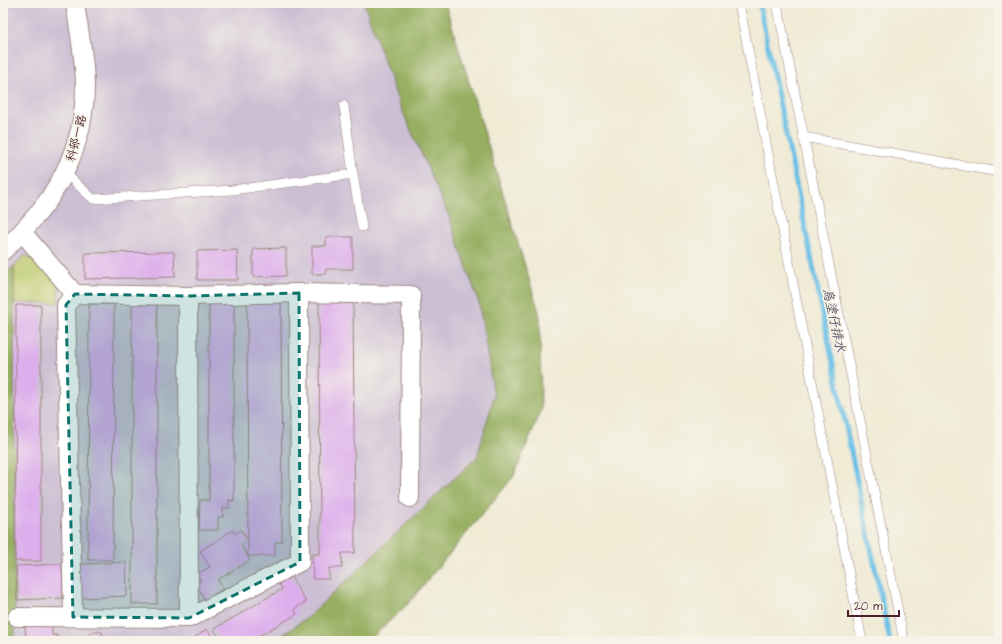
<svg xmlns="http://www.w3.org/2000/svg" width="1002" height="644" viewBox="0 0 1002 644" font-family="'Architects Daughter','LXGW WenKai TC',sans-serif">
	<rect width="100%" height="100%" fill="#f7f3e8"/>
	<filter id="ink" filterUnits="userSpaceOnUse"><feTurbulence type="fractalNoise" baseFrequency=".025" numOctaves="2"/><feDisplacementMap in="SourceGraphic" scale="8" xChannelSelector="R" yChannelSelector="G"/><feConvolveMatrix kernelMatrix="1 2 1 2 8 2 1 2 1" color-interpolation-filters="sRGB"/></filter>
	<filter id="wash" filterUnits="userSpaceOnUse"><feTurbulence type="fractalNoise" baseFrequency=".012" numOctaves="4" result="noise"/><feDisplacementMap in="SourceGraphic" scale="16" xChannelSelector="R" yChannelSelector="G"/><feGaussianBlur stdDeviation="0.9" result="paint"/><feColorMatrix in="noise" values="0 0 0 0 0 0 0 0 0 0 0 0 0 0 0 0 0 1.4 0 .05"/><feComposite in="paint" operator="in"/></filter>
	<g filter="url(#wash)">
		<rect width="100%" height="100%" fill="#f0ebd5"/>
		<!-- industrial -->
		<polygon fill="#ccbfd4" points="3,3 445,3 540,315 541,410 514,476 407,605 368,641 3,641"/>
		<!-- green -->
		<polygon fill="#bdcb6e" stroke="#84754c" points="26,255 59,283 58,303 14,303 14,266"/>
		<!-- forest -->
		<g fill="#96af61" stroke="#706746">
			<polygon points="364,3 445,3 540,315 541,410 514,476 407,605 368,641 274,641 309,616 477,457 494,396 479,303 448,214 398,101"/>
			<polygon points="14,266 15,641 3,641 3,276"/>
		</g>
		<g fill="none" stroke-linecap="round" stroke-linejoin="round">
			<!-- stream -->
			<polyline stroke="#69bfe6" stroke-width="5" points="759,3 890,641"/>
		</g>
		<g id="blocks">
			<!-- building -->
			<g fill="#ddaeec">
				<polygon points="326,237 353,237 353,269 326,269 326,274 312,274 312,246 326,246"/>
				<polygon points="286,248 286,276 253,277 253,249"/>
				<polygon points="237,250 238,280 197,280 197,251"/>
				<polygon points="174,252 175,277 85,279 85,253"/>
				<polygon points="319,299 353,299 355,553 342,553 342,568 329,568 329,579 313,579 312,554 320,554"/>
				<polygon points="247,301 281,301 282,542 275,542 275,556 248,556"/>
				<polygon points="209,302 234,302 234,501 229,500 229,508 223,508 223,517 218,517 218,530 199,530 200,500 209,500"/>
				<polygon points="89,304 114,304 113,560 88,560"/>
				<rect x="132" y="304" width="25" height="300"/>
				<polygon points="16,305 41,305 41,561 15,561"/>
				<polygon points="233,530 235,534 241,530 248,541 241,545 250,560 218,580 223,589 205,600 196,584 201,581 197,574 210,567 200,551"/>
				<polygon points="126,562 127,596 81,598 80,564"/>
				<polygon points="62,564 63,598 17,600 16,566"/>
				<polygon points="290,575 306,602 294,609 297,614 250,641 221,641 214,629 282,589 278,582"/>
				<polygon points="52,625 52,635 57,635 58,641 26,641 25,626"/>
				<polygon points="207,629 215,641 196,641 194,638"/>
				<polygon points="90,632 102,632 103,641 79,641 79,638 90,638"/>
				<rect x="136" y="639" width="28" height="2"/>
			</g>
		</g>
	</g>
	<g filter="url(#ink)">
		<use href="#blocks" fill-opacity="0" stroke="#9d8580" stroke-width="1"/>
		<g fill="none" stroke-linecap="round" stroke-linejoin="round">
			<defs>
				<g id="lane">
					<polyline points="739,3 862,641"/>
					<polyline points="777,3 904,641"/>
					<polyline points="803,137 999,172"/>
					<polyline points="65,173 93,199 232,190 353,174 344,106"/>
					<polyline points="353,174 362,227"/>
				</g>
				<g id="street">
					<polyline points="22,232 75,294"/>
					<path d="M3 251C41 214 67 182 80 130 83 116 85 101 85 87 85 59 79 31 75 3"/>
					<polyline points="188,296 189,618"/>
					<polyline points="17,617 189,618 300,562 299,293"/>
					<polyline points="73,617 66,305 75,294 188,296 299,293 411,295 410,498"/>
				</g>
			</defs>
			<!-- lane casing -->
			<use href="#lane" stroke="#9d8580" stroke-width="10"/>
			<!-- street casing -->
			<use href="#street" stroke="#9d8580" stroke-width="20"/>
			<!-- lane -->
			<use href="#lane" stroke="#fff" stroke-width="9"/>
			<!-- street -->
			<use href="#street" stroke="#fff" stroke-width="18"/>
		</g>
	</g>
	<!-- marked area -->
	<path fill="#0f766e" fill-opacity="0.2" stroke="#0f766e" stroke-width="3" stroke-dasharray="8 5" stroke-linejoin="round" d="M299 293 300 562 189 618 73 617 66 305 75 294 188 296Z"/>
	<g text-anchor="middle" stroke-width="3.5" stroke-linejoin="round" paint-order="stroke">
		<!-- street labels -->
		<g font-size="12" fill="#4a1f2b" stroke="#f7f3e8">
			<text transform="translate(76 138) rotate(-75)" y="4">科邨一路</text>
		</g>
		<!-- water labels -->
		<g font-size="13" font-style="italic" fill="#534f63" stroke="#f7f3e8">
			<text transform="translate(835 320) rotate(78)" y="5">烏塗仔排水</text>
		</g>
	</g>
	<!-- margin -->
	<rect width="1002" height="644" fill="none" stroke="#f7f3e8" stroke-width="16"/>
	<!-- scale -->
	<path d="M848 610v6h51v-6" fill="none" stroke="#4a1f2b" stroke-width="2"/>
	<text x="854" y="610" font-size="12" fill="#4a1f2b" stroke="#f7f3e8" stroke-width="3" paint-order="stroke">20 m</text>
</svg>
